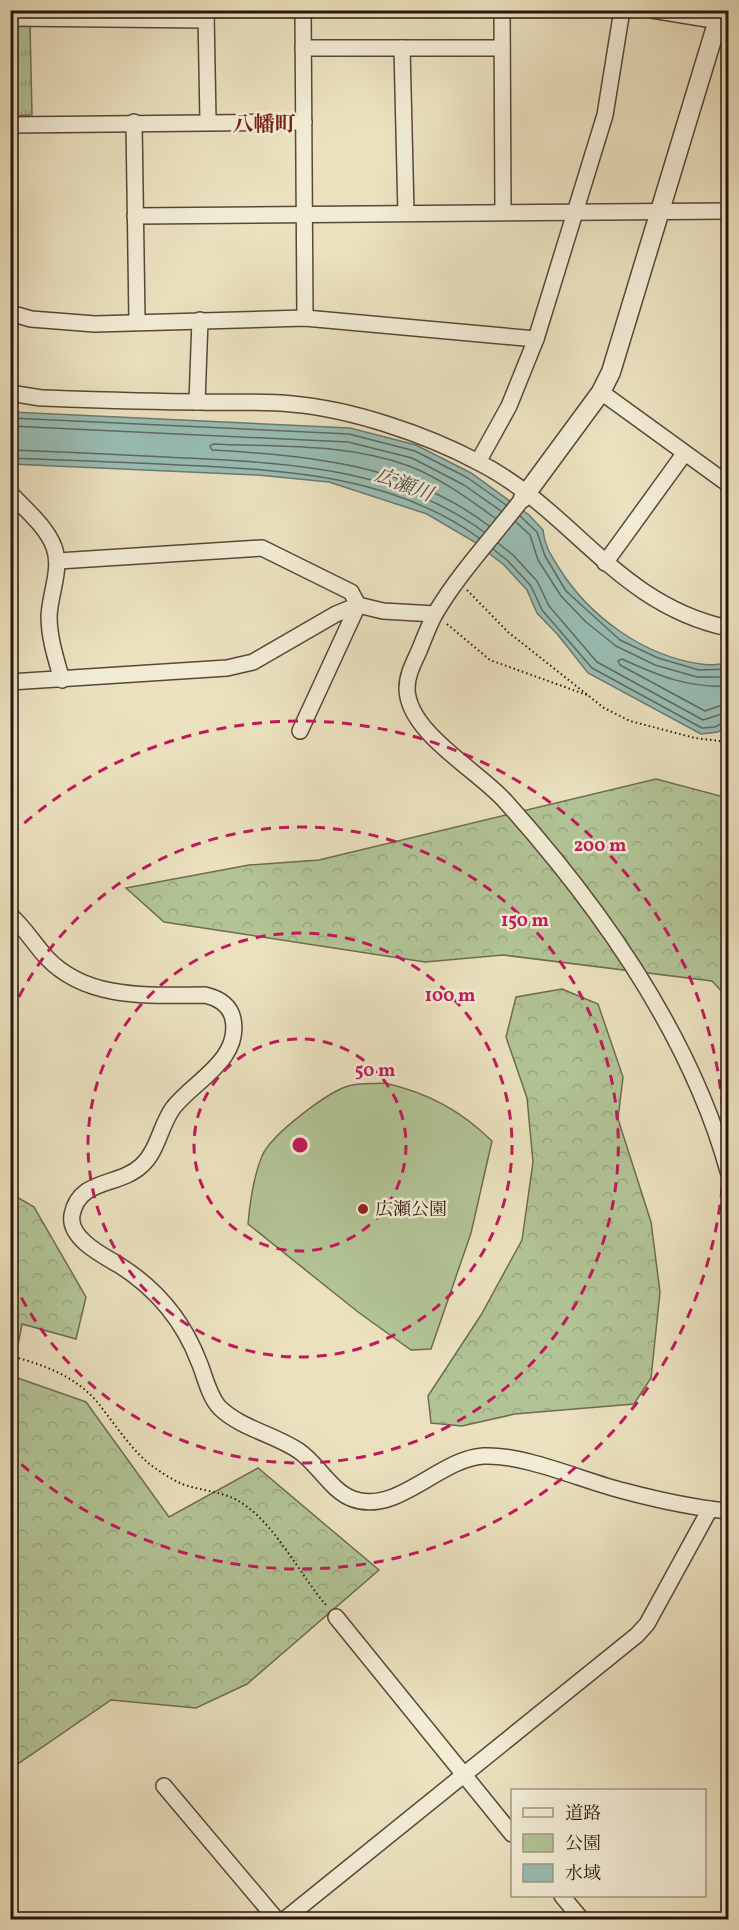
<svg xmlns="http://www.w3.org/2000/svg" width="739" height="1930" viewBox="0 0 739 1930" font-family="Vollkorn,'Noto Serif JP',serif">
	<defs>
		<pattern id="forest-crowns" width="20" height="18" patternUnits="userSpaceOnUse" patternTransform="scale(1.5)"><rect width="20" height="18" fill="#b2c496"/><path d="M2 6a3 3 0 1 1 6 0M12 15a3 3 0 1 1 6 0" fill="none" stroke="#99a880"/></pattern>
		<pattern id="park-tufts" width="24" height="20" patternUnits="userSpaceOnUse" patternTransform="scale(1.5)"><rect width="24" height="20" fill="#b2c496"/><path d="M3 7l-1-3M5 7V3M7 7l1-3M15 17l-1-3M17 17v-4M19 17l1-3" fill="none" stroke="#99a880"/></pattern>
	</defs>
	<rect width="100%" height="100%" fill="#ebe1bf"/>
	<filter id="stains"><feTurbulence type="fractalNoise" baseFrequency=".00333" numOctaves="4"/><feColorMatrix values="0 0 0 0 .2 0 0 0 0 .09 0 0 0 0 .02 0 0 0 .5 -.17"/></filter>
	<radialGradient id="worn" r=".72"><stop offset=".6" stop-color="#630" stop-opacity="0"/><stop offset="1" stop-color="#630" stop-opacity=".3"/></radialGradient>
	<!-- green -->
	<path fill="#b2c496" stroke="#6e6c51" stroke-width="1.5" d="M385 1083C428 1093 460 1110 492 1141L471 1233 431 1349 411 1350 358 1312 248 1224C250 1201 253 1178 262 1156 271 1135 330 1089 352 1085 362 1083 374 1084 385 1083Z"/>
	<!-- forest -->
	<g fill="url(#forest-crowns)" stroke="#6e6c51" stroke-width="1.5">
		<polygon points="656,779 728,798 728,998 712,981 503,955 425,962 164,922 126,888 249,865 319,860"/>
		<polygon points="562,989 598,1004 623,1077 618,1119 651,1222 660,1292 651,1378 634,1404 515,1414 462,1426 431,1423 428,1396 481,1315 522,1240 533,1162 527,1098 506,1037 516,997"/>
		<polygon points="10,1193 34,1207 86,1297 76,1339 22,1324 12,1376 86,1402 169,1517 258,1468 379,1570 247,1684 196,1708 111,1700 19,1763 11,1765"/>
	</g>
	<!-- park -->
	<polygon fill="url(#park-tufts)" stroke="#6e6c51" stroke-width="1.5" points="10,25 30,25 32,115 11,116"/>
	<!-- water -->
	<path fill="#98bdb4" stroke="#6c7971" stroke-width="1.5" d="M11 412 350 428 416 445 471 473 529 515 543 530C544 545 551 555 559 568 589 616 643 656 701 664 709 666 720 664 728 663V724L718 732 701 734 588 673 558 635 537 613 527 590 504 565 473 541 427 514 329 482 258 475 11 464Z"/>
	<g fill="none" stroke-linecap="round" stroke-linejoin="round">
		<!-- shore -->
		<g stroke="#616860" stroke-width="1.5">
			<polyline points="10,418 349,434 415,451 468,478 506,505"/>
			<polyline points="10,426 348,442 412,458 464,485 501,511"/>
			<path d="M10 450C68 452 126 455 184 458 287 463 397 468 484 532"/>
			<path d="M10 458C66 460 123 462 179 465 283 470 391 474 479 538"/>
			<polyline points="520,516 537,532 545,556 566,591 620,640 658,658 699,670 728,669"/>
			<polyline points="516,522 530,535 538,560 561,596 586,622 616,646 655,665 697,677 728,677"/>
			<path d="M489 526C410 465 309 455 212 450L210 446 213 444C277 447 347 443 409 466 440 478 469 499 495 518"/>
			<polyline points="498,543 513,555 537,581 549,606 597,662 703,720 728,712"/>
			<polyline points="493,549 508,561 531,586 542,610 592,668 702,728 715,727 728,720"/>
			<path d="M728 686C688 688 659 676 622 659L618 661 620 665 705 711 728 703"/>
		</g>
		<defs>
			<g id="minor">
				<polyline points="303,10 305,318"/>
				<polyline points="502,10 503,212"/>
				<polyline points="652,10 719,21"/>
				<polyline points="206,13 208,121"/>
				<polyline points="10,18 206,20"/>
				<polyline points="303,48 502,48"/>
				<polyline points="402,48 406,213"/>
				<polyline points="134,122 137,321"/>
				<polyline points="10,125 304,122"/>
				<polyline points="135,216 728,211"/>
				<polyline points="10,313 31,319 95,324 305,318 536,339"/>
				<polyline points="601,392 728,484"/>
				<path d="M10 393 41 398C95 400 148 402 201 402 231 403 262 401 292 404 351 409 425 434 478 462 573 510 616 604 728 628"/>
				<polyline points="197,402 200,320"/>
				<polyline points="478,462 509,406 536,339 605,115 622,10"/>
				<path d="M10 493C25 509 46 526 54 547 62 569 50 593 49 616 49 638 56 659 62 680"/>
				<path d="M523 498C494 536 459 573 435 614 429 625 424 639 419 651 413 664 407 675 407 689 408 733 479 771 506 802 600 907 690 1034 728 1171"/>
				<polyline points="58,561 262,548 351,592 358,605"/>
				<polyline points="605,563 684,454"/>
				<polyline points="10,682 227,668 253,662 336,614 358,605 383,611 435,614"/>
				<polyline points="300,731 358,605"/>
				<path d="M10 915C25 928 34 944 47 958 88 1001 151 995 205 995 218 998 230 1005 233 1019 241 1060 194 1081 173 1108 160 1126 158 1151 141 1166 118 1187 79 1178 72 1215 68 1238 102 1255 119 1265 157 1289 183 1320 199 1362 205 1376 209 1397 220 1408 242 1429 274 1434 299 1451 318 1464 331 1491 353 1499 397 1515 439 1459 483 1456 525 1454 583 1481 624 1491 658 1500 694 1508 728 1511"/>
				<polyline points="336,1617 512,1834"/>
				<polyline points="164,1786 277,1920"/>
				<polyline points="562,1896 582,1920"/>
				<polyline points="284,1920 637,1635 647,1624 710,1509"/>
			</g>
			<polyline id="tertiary" points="523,498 601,392 611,372 721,10"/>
		</defs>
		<!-- minor casing -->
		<use href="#minor" stroke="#5a4739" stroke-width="18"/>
		<!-- tertiary casing -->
		<use href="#tertiary" stroke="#5a4739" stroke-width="21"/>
		<!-- path -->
		<g stroke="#2a140c" stroke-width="2" stroke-dasharray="1.5 3" stroke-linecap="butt">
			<polyline points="467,590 508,632 604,708 630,721 695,738 728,742"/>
			<polyline points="447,624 490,660 587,695"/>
			<path d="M10 1356C42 1364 76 1376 98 1403 114 1423 128 1445 147 1462 157 1470 171 1479 182 1484 204 1492 227 1491 246 1506 277 1528 301 1576 326 1605"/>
		</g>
		<!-- minor -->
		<use href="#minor" stroke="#f2ecd5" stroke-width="15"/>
		<!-- tertiary -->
		<use href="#tertiary" stroke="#f2ecd5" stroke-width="18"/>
	</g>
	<!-- distance rings -->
	<g fill="none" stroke="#c2185b" stroke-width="3" stroke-dasharray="10 8">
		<circle cx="300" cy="1145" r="106"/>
		<circle cx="300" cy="1145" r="212"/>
		<path d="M11 1013A318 318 0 1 1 11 1277"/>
		<path d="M11 835A424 424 0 1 1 11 1455"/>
	</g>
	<!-- markers -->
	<circle fill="#8f2418" stroke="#f2ecd5" stroke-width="2" cx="363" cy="1209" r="6"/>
	<g text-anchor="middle" stroke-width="5" stroke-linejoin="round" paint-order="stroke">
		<!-- poi labels -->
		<g font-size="18" fill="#2a140c" stroke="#f2ecd5" text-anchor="start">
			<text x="375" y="1215">広瀬公園</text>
		</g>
		<!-- water labels -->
		<g font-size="20" font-style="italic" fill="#504f47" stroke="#f2ecd5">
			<text transform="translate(404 484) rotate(21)" y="7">広瀬川</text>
		</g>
		<!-- quarter labels -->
		<g font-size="21" font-weight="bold" fill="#7a1f14" stroke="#f2ecd5">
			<text x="264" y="131">八幡町</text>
		</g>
	</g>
	<circle cx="300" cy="1145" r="9" fill="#c2185b" stroke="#f2ecd5" stroke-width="3"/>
	<g font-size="18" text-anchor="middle" font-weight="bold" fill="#c2185b" stroke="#f2ecd5" stroke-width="5" stroke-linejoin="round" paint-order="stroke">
		<text x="600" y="851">200 m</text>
		<text x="525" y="926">150 m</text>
		<text x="450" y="1001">100 m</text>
		<text x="375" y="1076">50 m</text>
	</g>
	<!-- margin -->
	<rect width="739" height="1930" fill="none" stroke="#ebe1bf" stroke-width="36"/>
	<rect x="12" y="12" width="715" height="1906" fill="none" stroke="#2a140c" stroke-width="3"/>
	<rect x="18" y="18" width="703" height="1894" fill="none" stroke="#2a140c" stroke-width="1.5"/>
	<!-- legend -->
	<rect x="511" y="1789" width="195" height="108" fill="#f2ecd5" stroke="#a29685" stroke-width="1.5"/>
	<rect x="523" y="1808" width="30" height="9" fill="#f2ecd5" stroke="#a29685" stroke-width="1.5"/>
	<text x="565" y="1819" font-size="18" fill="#2a140c">道路</text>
	<rect x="523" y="1834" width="30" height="18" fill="#b2c496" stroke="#a29685" stroke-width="1.5"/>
	<text x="565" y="1849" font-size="18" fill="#2a140c">公園</text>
	<rect x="523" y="1864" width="30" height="18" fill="#98bdb4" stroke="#a29685" stroke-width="1.5"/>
	<text x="565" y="1879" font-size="18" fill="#2a140c">水域</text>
	<rect width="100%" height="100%" filter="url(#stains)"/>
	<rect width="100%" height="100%" fill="url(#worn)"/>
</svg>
